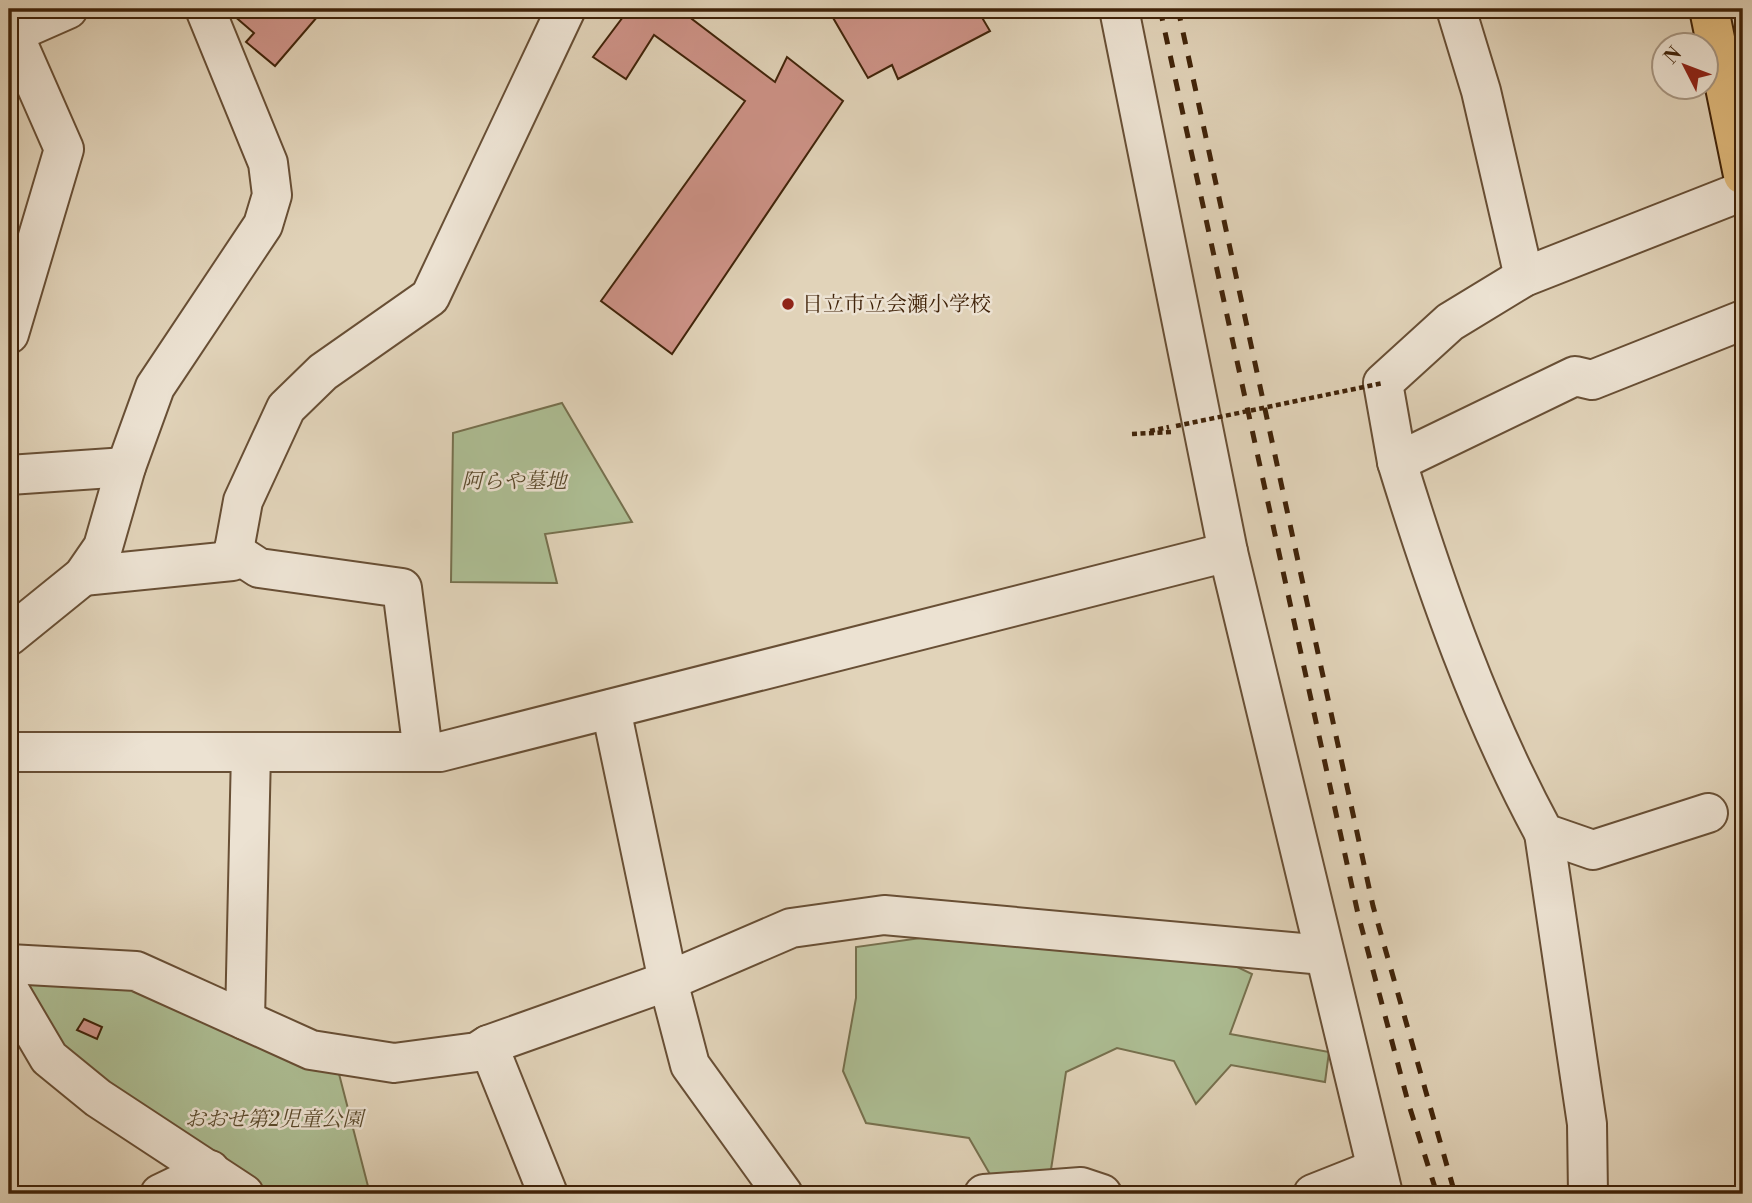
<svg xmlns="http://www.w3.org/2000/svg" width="1752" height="1203" viewBox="0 0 1752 1203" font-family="'Libre Bodoni','Noto Serif JP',serif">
	<rect width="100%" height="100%" fill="#e1d3b9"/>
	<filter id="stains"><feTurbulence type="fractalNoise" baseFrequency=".00286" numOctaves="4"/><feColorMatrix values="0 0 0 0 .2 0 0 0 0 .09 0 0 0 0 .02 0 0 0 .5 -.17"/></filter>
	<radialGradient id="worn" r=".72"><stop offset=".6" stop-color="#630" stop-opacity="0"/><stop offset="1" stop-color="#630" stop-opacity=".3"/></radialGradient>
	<!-- green -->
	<g fill="#adbe94" stroke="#76704e" stroke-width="2">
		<polygon points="562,403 632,522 545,534 557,583 451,582 453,433"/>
		<polygon points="942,935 1210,954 1252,974 1230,1034 1329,1052 1325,1082 1231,1065 1196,1104 1174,1061 1117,1048 1066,1072 1050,1176 995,1183 969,1138 866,1123 843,1071 856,998 856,947"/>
		<polygon points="9,974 134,981 338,1070 370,1194 255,1194 52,1053"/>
	</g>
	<!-- building -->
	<g fill="#ce9388" stroke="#402309" stroke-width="2">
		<polygon points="236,9 324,9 275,66 246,42 254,33 232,14"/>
		<polygon points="629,9 700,9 692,19 775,82 787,57 843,101 672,354 601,301 745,101 654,35 626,79 593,57"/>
		<polygon points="844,9 977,9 990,31 898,79 892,65 868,78 832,16"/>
		<polygon points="84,1019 102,1027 97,1039 77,1030"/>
	</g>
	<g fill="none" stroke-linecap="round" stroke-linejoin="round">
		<defs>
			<g id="minor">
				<polyline points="1119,9 1228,552 1383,1194"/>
				<polyline points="1456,9 1481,91 1524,277"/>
				<polyline points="9,35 68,9"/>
				<polyline points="1743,191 1524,277 1450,322 1383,383 1397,462 1575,376 1592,380 1743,320"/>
				<polyline points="9,334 64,149 13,33"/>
				<path d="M1397 462C1436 589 1481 717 1544 833L1593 850 1708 813"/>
				<polyline points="9,475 126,467"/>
				<polyline points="233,551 259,568 402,588 423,752"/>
				<polyline points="83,576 232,561 243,501 286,408 323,372 430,297 566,9"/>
				<polyline points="9,636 83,576 103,547 126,467 155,387 263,225 272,195 268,163 205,9"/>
				<polyline points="611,709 668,981 690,1065 783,1194"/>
				<polyline points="9,752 440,752 1228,552"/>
				<polyline points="1544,833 1587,1124 1588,1194"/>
				<polyline points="9,964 136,971 311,1050 394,1063 477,1052 488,1045 668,981 791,928 884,915 1324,955"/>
				<polyline points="9,990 49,1058 98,1098 244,1194"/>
				<polyline points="245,1020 251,752"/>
				<polyline points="488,1045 548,1194"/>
				<polyline points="160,1194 210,1170"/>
				<polyline points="984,1194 1081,1187 1102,1194"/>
				<polyline points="1313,1194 1376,1169"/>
			</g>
			<polyline id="highway" points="1709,9 1743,175"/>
		</defs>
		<!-- minor casing -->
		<use href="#minor" stroke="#684f35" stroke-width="42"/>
		<!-- highway casing -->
		<use href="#highway" stroke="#402309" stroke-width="42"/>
		<!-- path -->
		<g stroke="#402309" stroke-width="4.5" stroke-dasharray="5 3.5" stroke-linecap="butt">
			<polyline points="1150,431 1169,427"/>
			<polyline points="1132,434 1172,432"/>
		</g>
		<!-- minor -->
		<use href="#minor" stroke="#ece2d2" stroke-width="38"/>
		<!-- highway -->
		<use href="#highway" stroke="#e0ba7c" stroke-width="38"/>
		<!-- rail -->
		<g stroke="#402309" stroke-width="5" stroke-dasharray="12 12" stroke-linecap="butt">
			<polyline points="1160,9 1358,914 1408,1102 1437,1194"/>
			<polyline points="1178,9 1373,906 1455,1194"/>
		</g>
		<!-- path-bridge -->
		<polyline stroke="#402309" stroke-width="4.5" stroke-dasharray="5 3.5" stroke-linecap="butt" points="1176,426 1383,383"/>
	</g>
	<!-- markers -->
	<circle fill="#8f2418" stroke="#ece2d2" stroke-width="2.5" cx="788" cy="304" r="7"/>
	<g text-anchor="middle" stroke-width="5" stroke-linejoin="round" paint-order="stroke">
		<!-- poi labels -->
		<g font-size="21" fill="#402309" stroke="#ece2d2" text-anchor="start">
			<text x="802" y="311">日立市立会瀬小学校</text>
		</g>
		<!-- park labels -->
		<g font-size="21" font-style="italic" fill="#5b4a2c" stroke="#ece2d2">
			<text x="514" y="488">阿らや墓地</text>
			<text x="274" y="1126">おおせ第2児童公園</text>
		</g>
	</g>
	<!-- margin -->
	<rect width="1752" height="1203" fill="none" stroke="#e1d3b9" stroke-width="35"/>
	<rect x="10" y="10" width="1731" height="1182" fill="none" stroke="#402309" stroke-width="3.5"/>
	<rect x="18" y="18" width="1717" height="1168" fill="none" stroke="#402309" stroke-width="2"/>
	<!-- north arrow -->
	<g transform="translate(1685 66) rotate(312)"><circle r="33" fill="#ece2d2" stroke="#a79682" stroke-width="2"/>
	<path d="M0-5L12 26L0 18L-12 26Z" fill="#8f2418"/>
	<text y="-10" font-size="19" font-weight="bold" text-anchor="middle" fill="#402309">N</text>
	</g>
	<rect width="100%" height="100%" filter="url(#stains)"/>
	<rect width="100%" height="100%" fill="url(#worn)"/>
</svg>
